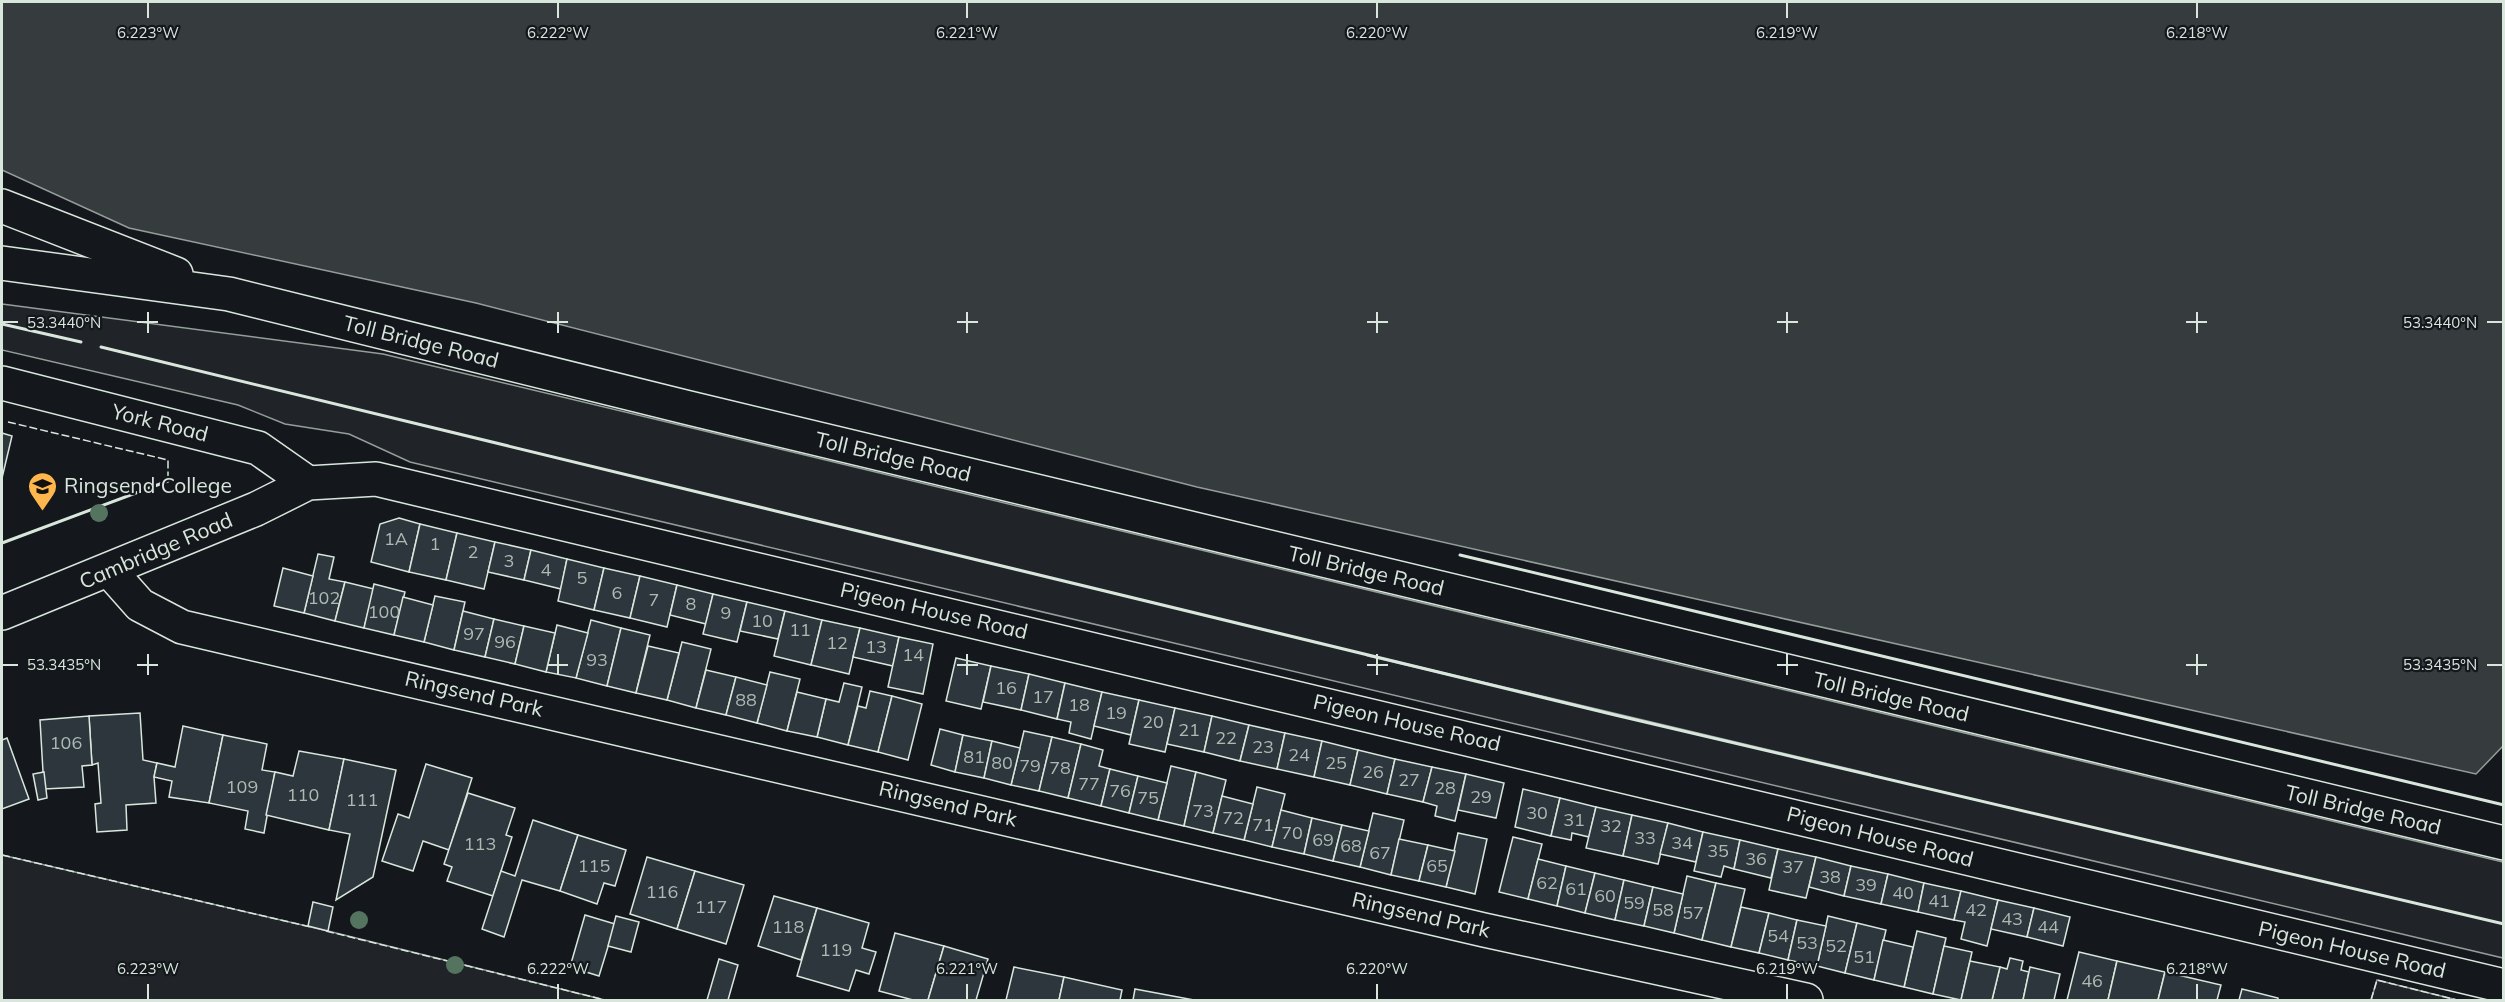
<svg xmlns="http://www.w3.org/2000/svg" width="2505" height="1002" viewBox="0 0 2505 1002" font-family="Mulish,sans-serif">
	<rect width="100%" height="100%" fill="#14181c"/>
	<!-- green -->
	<g fill="#202428" stroke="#939e99" stroke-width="1.5" fill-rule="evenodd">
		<path d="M2 304 383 354 2503 862V958L410 462 349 434 285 424 238 405 2 350ZM1368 656 1369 655 1871 774Z"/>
		<polygon points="2,855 328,931 605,1000 2,1000"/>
		<polygon points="2377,980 2457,1000 2371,1000"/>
	</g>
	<!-- water -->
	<polygon fill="#363b3e" stroke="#939e99" stroke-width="1.5" points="2,2 2503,2 2503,746 2476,774 1197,487 476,303 129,228 2,170"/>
	<!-- building -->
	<g fill="#2c363c" stroke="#d8e6dc" stroke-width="1.5">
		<polygon points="2,433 12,436 2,478"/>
		<polygon points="399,518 420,524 409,572 371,562 380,524"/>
		<polygon points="420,524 457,533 446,580 409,572"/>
		<polygon points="457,533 495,542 484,589 446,580"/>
		<polygon points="495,542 531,550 524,580 488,572"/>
		<polygon points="531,550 567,559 561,589 524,580"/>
		<polygon points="318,554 334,557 329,579 345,582 335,621 304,613"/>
		<polygon points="567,559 604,568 594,610 558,601"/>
		<polygon points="283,568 313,576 304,613 274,606"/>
		<polygon points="604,568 640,576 630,618 594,610"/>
		<polygon points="640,576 677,585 667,627 630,618"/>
		<polygon points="345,582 374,589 364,628 335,621"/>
		<polygon points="374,584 405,592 394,635 364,628"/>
		<polygon points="677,585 713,594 706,624 670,615"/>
		<polygon points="713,594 747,602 737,642 703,634"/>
		<polygon points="435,596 465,602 454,650 424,642"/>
		<polygon points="403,597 433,605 424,642 394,635"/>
		<polygon points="747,602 785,611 778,639 740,631"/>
		<polygon points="463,611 494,619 485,657 454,650"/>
		<polygon points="785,611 822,620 811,665 774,656"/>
		<polygon points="494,619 524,626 515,664 485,657"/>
		<polygon points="591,620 621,628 607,686 576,678"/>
		<polygon points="822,620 860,628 849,674 811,665"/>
		<polygon points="557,625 588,633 576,678 546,672"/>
		<polygon points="524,626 555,633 546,672 515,664"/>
		<polygon points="621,628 650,635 636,693 607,686"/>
		<polygon points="860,628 899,637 893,666 853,657"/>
		<polygon points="899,637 933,644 923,694 888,687"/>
		<polygon points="682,642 711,649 696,708 667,700"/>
		<polygon points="648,646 679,653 667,700 636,693"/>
		<polygon points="956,658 991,666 981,709 946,701"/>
		<polygon points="991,666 1029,674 1021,710 983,702"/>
		<polygon points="706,670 736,677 726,715 696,708"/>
		<polygon points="770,672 800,679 787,731 757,723"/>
		<polygon points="1029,674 1065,683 1057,719 1021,710"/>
		<polygon points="736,677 767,685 757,723 726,715"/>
		<polygon points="844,683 862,687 848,745 817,737 826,699 839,702"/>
		<polygon points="1065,683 1102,692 1091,739 1069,733 1071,722 1057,719"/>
		<polygon points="870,691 892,696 878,752 848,745 858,706 866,708"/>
		<polygon points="797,692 826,699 817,737 787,731"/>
		<polygon points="1102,692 1139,700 1131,735 1094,726"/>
		<polygon points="892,696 922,704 908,760 878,752"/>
		<polygon points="1139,700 1175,708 1165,752 1129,744"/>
		<polygon points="1175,708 1212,716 1204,752 1167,744"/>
		<polygon points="140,713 143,760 157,763 154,777 156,803 126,805 127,830 97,832 95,804 101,803 98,763 92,765 89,716"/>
		<polygon points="89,716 92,765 82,766 84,787 44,789 40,720"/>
		<polygon points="1212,716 1249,725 1240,761 1204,752"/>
		<polygon points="1249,725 1285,733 1277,769 1240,761"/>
		<polygon points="183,726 223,735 209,803 169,797 172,781 154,777 157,763 175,767"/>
		<polygon points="940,729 963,735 955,772 931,765"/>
		<polygon points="1024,731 1052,737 1039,791 1011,785"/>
		<polygon points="1285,733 1322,741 1314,777 1277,769"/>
		<polygon points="223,735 267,744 262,770 275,772 264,833 245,829 248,811 209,803"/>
		<polygon points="963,735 992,741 984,778 955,772"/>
		<polygon points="1052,737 1081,744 1068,798 1039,791"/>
		<polygon points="7,738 29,799 2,809 2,740"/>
		<polygon points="992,741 1020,748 1011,785 984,778"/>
		<polygon points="1322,741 1358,750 1350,785 1314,777"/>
		<polygon points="1081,744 1103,750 1099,766 1110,769 1101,806 1068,798"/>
		<polygon points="1358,750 1395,759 1387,794 1350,785"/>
		<polygon points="299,751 344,759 329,830 266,815 275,772 293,776"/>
		<polygon points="344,759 396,770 373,877 336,900 350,834 329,830"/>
		<polygon points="1395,759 1432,767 1423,802 1387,794"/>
		<polygon points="426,764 472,778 449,850 423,841 413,871 382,861 398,814 409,818"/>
		<polygon points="1171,766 1196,772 1184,826 1158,820"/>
		<polygon points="1432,767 1466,774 1455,821 1435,816 1437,806 1423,802"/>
		<polygon points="1110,769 1138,776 1129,813 1101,806"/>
		<polygon points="44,772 47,798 38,800 33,774"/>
		<polygon points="1196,772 1226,780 1213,833 1184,826"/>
		<polygon points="1466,774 1504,783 1496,818 1458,810"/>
		<polygon points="1138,776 1167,783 1158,820 1129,813"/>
		<polygon points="1257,787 1285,794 1272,847 1244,840"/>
		<polygon points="1523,789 1560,798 1551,836 1515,827"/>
		<polygon points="468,793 515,808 506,835 512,837 493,896 447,881 452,867 444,864"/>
		<polygon points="1222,796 1253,804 1244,840 1213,833"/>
		<polygon points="1560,798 1596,807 1589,837 1572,833 1571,840 1551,836"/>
		<polygon points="1596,807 1632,815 1623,856 1586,848"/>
		<polygon points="1281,810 1312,818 1304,854 1272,847"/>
		<polygon points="1373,813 1404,820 1391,875 1360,867"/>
		<polygon points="1632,815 1668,823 1658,864 1623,856"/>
		<polygon points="1312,818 1342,825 1333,861 1304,854"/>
		<polygon points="533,820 578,835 560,891 522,880 504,937 482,929 501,871 515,876"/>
		<polygon points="1668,823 1703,832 1696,862 1660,854"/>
		<polygon points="1342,825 1369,831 1360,867 1333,861"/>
		<polygon points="1703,832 1740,840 1734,869 1724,866 1721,877 1694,871"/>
		<polygon points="1458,833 1487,839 1475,894 1446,887"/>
		<polygon points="578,835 626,850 615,886 604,883 597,904 560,891"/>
		<polygon points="1513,837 1542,844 1528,899 1499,892"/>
		<polygon points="1399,839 1428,845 1419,881 1391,875"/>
		<polygon points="1740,840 1778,849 1771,878 1734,869"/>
		<polygon points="1428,845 1455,851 1446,887 1419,881"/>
		<polygon points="1778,849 1816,857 1806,898 1769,890"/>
		<polygon points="647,857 695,871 677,929 630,914"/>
		<polygon points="1816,857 1851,866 1844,896 1809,887"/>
		<polygon points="1538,859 1566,866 1557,906 1528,899"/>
		<polygon points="1566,866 1595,873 1585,913 1557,906"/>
		<polygon points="1851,866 1888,874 1881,904 1844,896"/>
		<polygon points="695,871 744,885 726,944 677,929"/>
		<polygon points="1595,873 1624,880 1615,920 1585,913"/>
		<polygon points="1888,874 1924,883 1918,912 1881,904"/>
		<polygon points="1687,876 1716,883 1702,940 1674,933"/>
		<polygon points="1624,880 1653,887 1644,926 1615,920"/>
		<polygon points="1716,883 1745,889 1731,947 1702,940"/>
		<polygon points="1924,883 1961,891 1954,920 1918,912"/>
		<polygon points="1653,887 1683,894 1674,933 1644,926"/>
		<polygon points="1961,891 1998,900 1987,946 1961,939 1965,922 1954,920"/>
		<polygon points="774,896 817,908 801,960 758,946"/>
		<polygon points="1998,900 2034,908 2027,937 1991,929"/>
		<polygon points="313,902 333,907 328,931 308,926"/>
		<polygon points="1741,907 1769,913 1759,953 1731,947"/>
		<polygon points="817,908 869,923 862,948 876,952 869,974 856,970 849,991 797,976"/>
		<polygon points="2034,908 2070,917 2063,946 2027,937"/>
		<polygon points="1769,913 1797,920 1788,960 1759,953"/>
		<polygon points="585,915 615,924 599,976 570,967"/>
		<polygon points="616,916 639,922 631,952 608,946"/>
		<polygon points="1828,916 1857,923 1845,973 1817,966"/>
		<polygon points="1797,920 1826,926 1817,966 1788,960"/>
		<polygon points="1857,923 1886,930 1874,980 1845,973"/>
		<polygon points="1917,931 1946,938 1933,994 1904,987"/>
		<polygon points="895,933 944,946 928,1000 913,1000 879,991"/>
		<polygon points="1883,940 1913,947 1904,987 1874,980"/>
		<polygon points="944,946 988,959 976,1000 928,1000"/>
		<polygon points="1944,946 1972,952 1961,1000 1933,994"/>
		<polygon points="2079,952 2117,961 2108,1000 2067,1000"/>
		<polygon points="2010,958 2023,961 2021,970 2029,972 2023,1000 1992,1000 2000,967 2007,969"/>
		<polygon points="719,959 738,965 728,1000 707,1000"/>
		<polygon points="1970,961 2000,967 1992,1000 1961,1000"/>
		<polygon points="2117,961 2165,972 2158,1000 2108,1000"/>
		<polygon points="1014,967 1064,977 1059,1000 1006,1000"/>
		<polygon points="2030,967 2060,974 2054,1000 2023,1000"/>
		<polygon points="2165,972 2221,985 2217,1000 2158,1000"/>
		<polygon points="1064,977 1122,990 1120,1000 1059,1000"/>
		<polygon points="1135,989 1194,1000 1133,1000"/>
		<polygon points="2242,989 2278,998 2278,1000 2239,1000"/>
	</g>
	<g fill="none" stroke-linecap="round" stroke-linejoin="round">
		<defs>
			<g id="street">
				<polyline points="2,383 258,448 308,483"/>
				<polyline points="109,570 140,605 182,627 1484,930 1806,1000"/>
				<polyline points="2,613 256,509 308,483 376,479 2504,986"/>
			</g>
			<g id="secondary">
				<polyline points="2,206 176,274"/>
				<polyline points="2,263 229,294 685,407 2504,843"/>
			</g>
		</defs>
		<!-- street casing -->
		<use href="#street" stroke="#d8e6dc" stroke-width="36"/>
		<!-- secondary casing -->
		<use href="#secondary" stroke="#d8e6dc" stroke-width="36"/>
		<!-- street -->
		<use href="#street" stroke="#14181c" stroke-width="33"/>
		<!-- secondary -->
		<use href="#secondary" stroke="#14181c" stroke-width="33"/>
		<!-- fence -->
		<g stroke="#d8e6dc" stroke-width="1.5" stroke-dasharray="8 3" stroke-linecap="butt">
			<polyline points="8,422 168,460 168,481"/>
			<polyline points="2,855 311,927"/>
			<polyline points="326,931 605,1000"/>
			<polyline points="2371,1000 2377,980 2457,1000"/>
		</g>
		<!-- wall -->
		<g stroke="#d8e6dc" stroke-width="3">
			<polyline points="2,324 81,342"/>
			<polyline points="101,347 1615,715 2504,924"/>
			<polyline points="2,543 168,481"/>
			<polyline points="1460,555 2504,805"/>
		</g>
	</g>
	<!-- trees -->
	<g fill="#55745f">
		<circle cx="99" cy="513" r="9"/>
		<circle cx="359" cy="920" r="9"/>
		<circle cx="455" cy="965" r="9"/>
	</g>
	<!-- ticks -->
	<path fill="none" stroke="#d8e6dc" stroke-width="2" d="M148 3V18M558 3V18M967 3V18M1377 3V18M1787 3V18M2197 3V18M148 312V333M558 312V333M967 312V333M1377 312V333M1787 312V333M2197 312V333M3 322H18M137 322H158M547 322H568M957 322H978M1367 322H1388M1777 322H1798M2186 322H2207M2487 322H2502M148 654V675M558 654V675M967 654V675M1377 654V675M1787 654V675M2197 654V675M3 665H18M137 665H158M547 665H568M957 665H978M1367 665H1388M1777 665H1798M2186 665H2207M2487 665H2502M148 984V999M558 984V999M967 984V999M1377 984V999M1787 984V999M2197 984V999"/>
	<!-- icons -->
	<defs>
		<symbol id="university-pin" viewBox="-11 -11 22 30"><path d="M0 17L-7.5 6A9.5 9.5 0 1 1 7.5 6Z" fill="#ffb74d" stroke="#14181c"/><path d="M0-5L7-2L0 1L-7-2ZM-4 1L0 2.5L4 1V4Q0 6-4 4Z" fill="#111"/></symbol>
	</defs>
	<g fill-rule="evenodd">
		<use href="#university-pin" x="26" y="470" width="33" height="45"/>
	</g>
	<g text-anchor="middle" stroke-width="4.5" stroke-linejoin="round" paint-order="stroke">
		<!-- number labels -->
		<g font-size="18" fill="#adbab4">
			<text x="396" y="545">1A</text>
			<text x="435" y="550">1</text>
			<text x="473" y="558">2</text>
			<text x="509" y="567">3</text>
			<text x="546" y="576">4</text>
			<text x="582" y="584">5</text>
			<text x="617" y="599">6</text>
			<text x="324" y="604">102</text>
			<text x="654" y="606">7</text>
			<text x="691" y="610">8</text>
			<text x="384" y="618">100</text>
			<text x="726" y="619">9</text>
			<text x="762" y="627">10</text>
			<text x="800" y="636">11</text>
			<text x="474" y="640">97</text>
			<text x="505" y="648">96</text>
			<text x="837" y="649">12</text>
			<text x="876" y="653">13</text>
			<text x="913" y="661">14</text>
			<text x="597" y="666">93</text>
			<text x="1006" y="694">16</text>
			<text x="1043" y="703">17</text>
			<text x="746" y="706">88</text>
			<text x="1079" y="711">18</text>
			<text x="1116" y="719">19</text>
			<text x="1153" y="728">20</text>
			<text x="1189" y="736">21</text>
			<text x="1226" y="744">22</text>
			<text x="66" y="749">106</text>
			<text x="1263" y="753">23</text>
			<text x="1299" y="761">24</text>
			<text x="974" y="763">81</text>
			<text x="1002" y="769">80</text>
			<text x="1336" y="769">25</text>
			<text x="1030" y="772">79</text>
			<text x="1060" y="774">78</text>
			<text x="1373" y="778">26</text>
			<text x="1409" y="786">27</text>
			<text x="1089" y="790">77</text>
			<text x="242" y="793">109</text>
			<text x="1445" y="794">28</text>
			<text x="1120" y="797">76</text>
			<text x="303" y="801">110</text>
			<text x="1481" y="803">29</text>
			<text x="1148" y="804">75</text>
			<text x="362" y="806">111</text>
			<text x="1203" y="817">73</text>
			<text x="1537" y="819">30</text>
			<text x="1233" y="824">72</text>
			<text x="1574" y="826">31</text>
			<text x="1263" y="831">71</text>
			<text x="1611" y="832">32</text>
			<text x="1292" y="839">70</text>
			<text x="1645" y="844">33</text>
			<text x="1323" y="846">69</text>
			<text x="1682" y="849">34</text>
			<text x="480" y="850">113</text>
			<text x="1351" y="852">68</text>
			<text x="1718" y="857">35</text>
			<text x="1380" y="859">67</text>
			<text x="1756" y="865">36</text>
			<text x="594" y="872">115</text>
			<text x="1437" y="872">65</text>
			<text x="1793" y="873">37</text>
			<text x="1830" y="883">38</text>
			<text x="1547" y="889">62</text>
			<text x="1866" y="891">39</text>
			<text x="1576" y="895">61</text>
			<text x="662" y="898">116</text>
			<text x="1903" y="899">40</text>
			<text x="1605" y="902">60</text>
			<text x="1939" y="907">41</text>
			<text x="1634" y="909">59</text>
			<text x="711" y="913">117</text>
			<text x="1663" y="916">58</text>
			<text x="1976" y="916">42</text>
			<text x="1693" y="919">57</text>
			<text x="2012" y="925">43</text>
			<text x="788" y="933">118</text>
			<text x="2048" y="933">44</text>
			<text x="1778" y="942">54</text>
			<text x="1807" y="949">53</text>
			<text x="1836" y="952">52</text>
			<text x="836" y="956">119</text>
			<text x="1864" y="963">51</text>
			<text x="2092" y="987">46</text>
		</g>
		<!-- street labels -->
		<g font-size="21" fill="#d8e6dc" stroke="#14181c">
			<text transform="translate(421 342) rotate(14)" y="7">Toll Bridge Road</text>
			<text transform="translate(160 423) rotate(14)" y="7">York Road</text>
			<text transform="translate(893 457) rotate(13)" y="7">Toll Bridge Road</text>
			<text transform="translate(156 551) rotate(-23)" y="7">Cambridge Road</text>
			<text transform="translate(1366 571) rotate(13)" y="7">Toll Bridge Road</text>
			<text transform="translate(934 611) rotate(13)" y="7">Pigeon House Road</text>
			<text transform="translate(474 694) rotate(13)" y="7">Ringsend Park</text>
			<text transform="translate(1891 697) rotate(13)" y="7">Toll Bridge Road</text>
			<text transform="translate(1407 723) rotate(13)" y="7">Pigeon House Road</text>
			<text transform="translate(948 804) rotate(13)" y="7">Ringsend Park</text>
			<text transform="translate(2363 810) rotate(13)" y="7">Toll Bridge Road</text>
			<text transform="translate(1880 837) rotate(14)" y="7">Pigeon House Road</text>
			<text transform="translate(1421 915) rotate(13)" y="7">Ringsend Park</text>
			<text transform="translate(2352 950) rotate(13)" y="7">Pigeon House Road</text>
		</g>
		<!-- poi labels -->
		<g font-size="21" fill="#d8e6dc" stroke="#14181c" text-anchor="start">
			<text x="64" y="493">Ringsend College</text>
		</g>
	</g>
	<g font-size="15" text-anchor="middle" fill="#d8e6dc" stroke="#14181c" stroke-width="4.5" stroke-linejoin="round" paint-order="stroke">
		<text x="148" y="38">6.223°W</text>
		<text x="558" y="38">6.222°W</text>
		<text x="967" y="38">6.221°W</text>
		<text x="1377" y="38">6.220°W</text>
		<text x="1787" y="38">6.219°W</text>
		<text x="2197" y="38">6.218°W</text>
		<text x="64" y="328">53.3440°N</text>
		<text x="2440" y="328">53.3440°N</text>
		<text x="64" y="670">53.3435°N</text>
		<text x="2440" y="670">53.3435°N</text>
		<text x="148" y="974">6.223°W</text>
		<text x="558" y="974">6.222°W</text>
		<text x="967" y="974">6.221°W</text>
		<text x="1377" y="974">6.220°W</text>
		<text x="1787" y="974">6.219°W</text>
		<text x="2197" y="974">6.218°W</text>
	</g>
	<!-- border -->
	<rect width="2505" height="1002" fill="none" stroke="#d8e6dc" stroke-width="6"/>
</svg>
